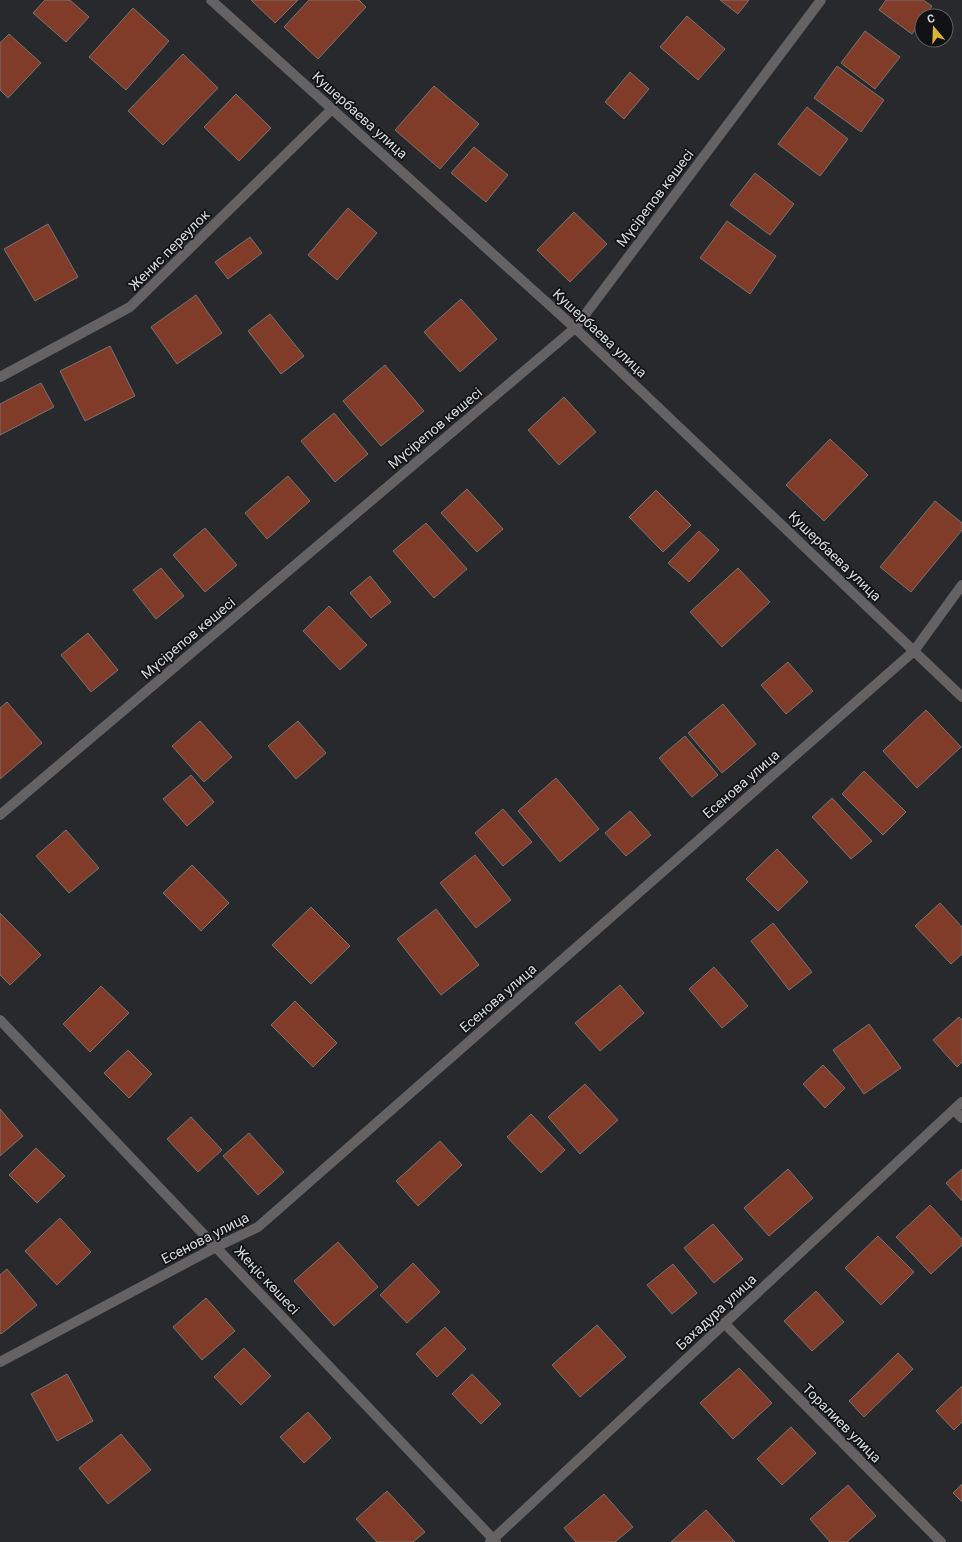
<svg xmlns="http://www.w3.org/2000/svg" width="962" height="1542" viewBox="0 0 962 1542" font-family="Roboto,sans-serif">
	<rect width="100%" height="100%" fill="#27292c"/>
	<!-- building -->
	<g fill="#803c29" stroke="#787372">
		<polygon points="45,0 70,0 89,17 66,42 33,13"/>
		<polygon points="251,0 298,0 275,23"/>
		<polygon points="309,0 359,0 366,7 318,59 284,27"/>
		<polygon points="720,0 749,0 738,14"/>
		<polygon points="886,0 923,0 932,6 925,16 922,16 922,20 912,34 879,10"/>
		<polygon points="133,8 169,41 126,90 89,57"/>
		<polygon points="687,16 725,49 698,80 660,47"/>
		<polygon points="865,31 900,57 875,89 841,63"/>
		<polygon points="9,34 41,63 8,98 0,90 0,43"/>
		<polygon points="183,54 218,88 163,145 128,111"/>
		<polygon points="837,66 884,100 861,132 814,98"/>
		<polygon points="630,72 649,89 624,119 605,102"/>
		<polygon points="434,86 479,124 440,169 395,130"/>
		<polygon points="236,94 271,128 239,161 204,127"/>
		<polygon points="807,107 848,139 820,176 778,144"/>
		<polygon points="474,147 508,175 486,202 451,173"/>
		<polygon points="755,173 794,204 770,235 730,205"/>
		<polygon points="348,208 377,233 337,280 308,255"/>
		<polygon points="574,212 607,244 570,282 537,250"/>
		<polygon points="727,221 776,256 750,294 700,258"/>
		<polygon points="48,224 78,277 35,301 4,249"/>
		<polygon points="250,237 262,253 228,279 215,262"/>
		<polygon points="196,295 222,333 177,364 151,327"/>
		<polygon points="461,299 497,339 460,372 424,332"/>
		<polygon points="270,314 304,356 281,374 248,331"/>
		<polygon points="110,346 135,396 85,421 60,371"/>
		<polygon points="385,365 424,411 381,446 343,401"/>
		<polygon points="41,383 54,407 0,435 0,404"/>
		<polygon points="564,397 596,432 559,465 528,430"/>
		<polygon points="334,413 368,454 335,482 301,441"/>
		<polygon points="830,439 868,475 824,521 786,485"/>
		<polygon points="288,476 310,501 267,539 245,513"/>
		<polygon points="467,489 503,529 477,552 441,513"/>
		<polygon points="656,490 691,525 663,552 629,517"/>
		<polygon points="935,501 962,523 962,530 911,592 880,567"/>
		<polygon points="426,523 467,569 434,598 393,551"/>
		<polygon points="205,528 237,565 205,592 173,555"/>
		<polygon points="699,531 719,550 689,582 668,563"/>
		<polygon points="161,568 184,596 156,619 133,590"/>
		<polygon points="738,568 770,602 722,647 690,612"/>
		<polygon points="370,576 391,602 371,618 350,593"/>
		<polygon points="329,606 367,645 340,670 303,631"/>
		<polygon points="88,633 118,670 91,692 61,655"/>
		<polygon points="788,662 813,691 786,714 761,685"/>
		<polygon points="7,702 42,743 0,779 0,708"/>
		<polygon points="723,704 756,744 722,773 688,733"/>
		<polygon points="926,710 961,747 917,788 883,751"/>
		<polygon points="200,721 232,757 204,782 172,746"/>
		<polygon points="298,721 326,753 296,779 268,746"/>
		<polygon points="685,736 718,775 692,797 659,758"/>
		<polygon points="864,771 906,812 883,835 842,794"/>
		<polygon points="191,775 214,802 187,826 163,799"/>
		<polygon points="556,778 599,829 560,862 518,811"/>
		<polygon points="832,798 872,841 851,859 812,817"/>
		<polygon points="503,809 532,842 503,866 475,833"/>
		<polygon points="630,811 651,835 626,856 605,833"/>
		<polygon points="66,830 99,868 69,893 36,856"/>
		<polygon points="777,849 808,882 778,911 746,879"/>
		<polygon points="475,855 511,900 476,928 440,883"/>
		<polygon points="192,865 229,903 201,931 163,893"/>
		<polygon points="940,903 962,927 962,954 951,964 915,926"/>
		<polygon points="311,907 350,946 311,984 272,945"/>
		<polygon points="436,909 479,965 441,995 397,939"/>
		<polygon points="0,913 41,955 10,985 0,975"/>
		<polygon points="773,923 812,972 789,990 751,941"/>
		<polygon points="714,967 748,1006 722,1028 689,989"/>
		<polygon points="620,985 644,1013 600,1051 575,1023"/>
		<polygon points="101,986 129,1013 90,1052 63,1024"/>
		<polygon points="295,1001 337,1043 313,1067 271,1025"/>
		<polygon points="959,1017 962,1020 962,1062 957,1067 933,1040"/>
		<polygon points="869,1024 901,1068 864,1094 833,1050"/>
		<polygon points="128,1050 152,1074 129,1098 104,1073"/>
		<polygon points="823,1065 845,1088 825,1108 803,1084"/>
		<polygon points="585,1084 618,1120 580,1154 548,1117"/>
		<polygon points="0,1109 23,1136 0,1156"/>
		<polygon points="531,1114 565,1150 541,1173 507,1137"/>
		<polygon points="191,1117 222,1150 198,1172 167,1139"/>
		<polygon points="249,1133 284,1172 258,1195 223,1156"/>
		<polygon points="440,1141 462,1165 418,1206 396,1181"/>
		<polygon points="36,1148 65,1176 37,1203 9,1175"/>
		<polygon points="788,1169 813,1198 769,1236 744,1208"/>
		<polygon points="962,1169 962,1201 946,1183"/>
		<polygon points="930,1205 962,1239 962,1245 931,1274 896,1237"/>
		<polygon points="60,1218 91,1252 57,1285 25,1251"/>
		<polygon points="713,1224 743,1259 714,1283 684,1248"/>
		<polygon points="878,1236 914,1272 881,1305 845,1268"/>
		<polygon points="338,1242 378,1287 334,1326 294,1281"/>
		<polygon points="413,1263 440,1292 407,1323 380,1295"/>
		<polygon points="673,1264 697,1293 672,1314 647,1285"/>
		<polygon points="7,1269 37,1305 1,1334 0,1333 0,1275"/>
		<polygon points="816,1291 844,1322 812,1351 784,1321"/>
		<polygon points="206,1298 235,1331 202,1360 173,1327"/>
		<polygon points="597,1325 626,1357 580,1397 552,1365"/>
		<polygon points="445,1327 466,1349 437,1377 416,1354"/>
		<polygon points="244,1348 271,1376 241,1405 214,1377"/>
		<polygon points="898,1353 913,1369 864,1417 849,1401"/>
		<polygon points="739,1368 772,1403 733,1439 700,1403"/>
		<polygon points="67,1374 93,1421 57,1441 31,1394"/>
		<polygon points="472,1374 501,1404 481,1424 452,1394"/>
		<polygon points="962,1386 962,1422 954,1430 936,1411"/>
		<polygon points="308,1412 331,1438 304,1463 280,1437"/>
		<polygon points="791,1427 816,1453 782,1485 757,1459"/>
		<polygon points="121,1434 151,1470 108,1504 79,1468"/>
		<polygon points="962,1484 962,1502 953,1493"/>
		<polygon points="848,1485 876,1516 847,1542 830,1542 810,1519"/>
		<polygon points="387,1491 425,1532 413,1542 377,1542 356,1519"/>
		<polygon points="604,1494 633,1527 615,1542 576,1542 564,1528"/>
		<polygon points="706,1510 735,1542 671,1542"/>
	</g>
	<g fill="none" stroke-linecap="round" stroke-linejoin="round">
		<!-- street -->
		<g stroke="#646262" stroke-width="10">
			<polyline points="211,0 575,328 962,697"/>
			<polyline points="0,377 130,307 332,109"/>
			<polyline points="0,815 575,328 821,0"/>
			<polyline points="0,1020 496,1542"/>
			<polyline points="954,1110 962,1118"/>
			<polyline points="724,1323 941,1542"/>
			<polyline points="0,1362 216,1247 258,1227 914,651 962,585"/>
			<polyline points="490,1542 962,1102"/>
		</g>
	</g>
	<g text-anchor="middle" stroke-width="3.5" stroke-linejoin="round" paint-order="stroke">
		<!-- street labels -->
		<g font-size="14" fill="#dadbdd" stroke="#111213">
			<text transform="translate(360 115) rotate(42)" y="5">Кушербаева улица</text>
			<text transform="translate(655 198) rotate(-53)" y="5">Мүсірепов көшесі</text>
			<text transform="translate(169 250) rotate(-45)" y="5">Женис переулок</text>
			<text transform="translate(600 333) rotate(43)" y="5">Кушербаева улица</text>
			<text transform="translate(435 428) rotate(-40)" y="5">Мүсірепов көшесі</text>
			<text transform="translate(835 556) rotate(44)" y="5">Кушербаева улица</text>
			<text transform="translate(188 638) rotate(-40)" y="5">Мүсірепов көшесі</text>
			<text transform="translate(741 784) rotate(-41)" y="5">Есенова улица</text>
			<text transform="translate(498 998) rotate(-41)" y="5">Есенова улица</text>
			<text transform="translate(205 1238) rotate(-27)" y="5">Есенова улица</text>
			<text transform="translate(267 1280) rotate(47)" y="5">Жеңіс көшесі</text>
			<text transform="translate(716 1312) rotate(-43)" y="5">Бахадура улица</text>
			<text transform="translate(842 1423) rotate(45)" y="5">Торалиев улица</text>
		</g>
	</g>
	<!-- north arrow -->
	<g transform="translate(934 28) rotate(341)"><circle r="19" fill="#111213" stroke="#616264"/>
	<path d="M0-3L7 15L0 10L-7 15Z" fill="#dab333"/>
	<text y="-6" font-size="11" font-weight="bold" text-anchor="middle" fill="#dadbdd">С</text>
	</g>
</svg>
